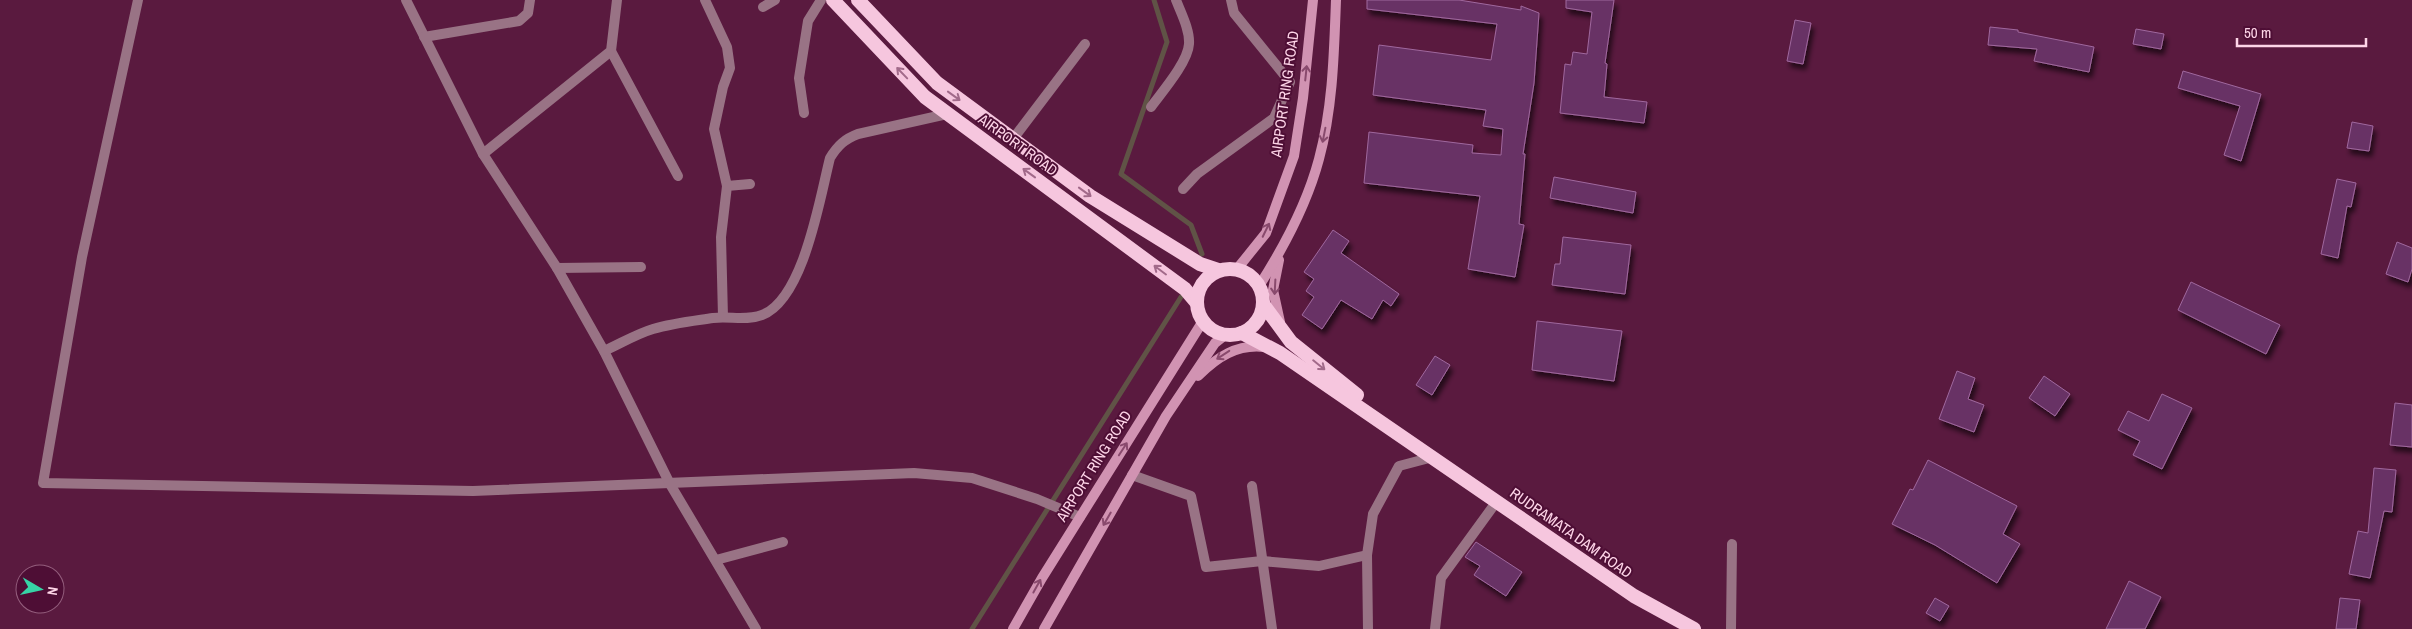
<svg xmlns="http://www.w3.org/2000/svg" width="2412" height="629" viewBox="0 0 2412 629" font-family="'Archivo Narrow',sans-serif">
	<defs>
		<filter id="shadow"><feDropShadow dx="3" dy="5.5" stdDeviation="2.5" flood-color="#0009"/></filter>
	</defs>
	<rect width="100%" height="100%" fill="#5a1a3f"/>
	<g fill="none" stroke-linecap="round" stroke-linejoin="round">
		<!-- stream -->
		<g stroke="#605346" stroke-width="5">
			<polyline points="1154,0 1167,42 1121,174 1191,225 1202,254"/>
			<polyline points="972,629 1181,297"/>
		</g>
	</g>
	<!-- building -->
	<g fill="#673265" stroke="#a0689e" filter="url(#shadow)">
		<polygon points="1367,0 1459,0 1521,10 1521,6 1539,13 1534,83 1523,154 1525,154 1519,224 1524,225 1515,277 1468,269 1480,196 1364,183 1369,132 1473,145 1472,153 1501,155 1503,129 1483,126 1486,110 1373,95 1379,45 1491,60 1497,24 1367,9"/>
		<polygon points="1566,0 1614,0 1605,63 1607,64 1604,97 1647,102 1644,123 1560,113 1565,64 1571,65 1573,52 1587,54 1592,12 1566,8"/>
		<polygon points="1795,20 1811,23 1803,64 1787,61"/>
		<polygon points="1990,27 2018,30 2018,32 2094,47 2089,72 2034,61 2037,49 1988,45"/>
		<polygon points="2136,29 2164,34 2161,49 2133,44"/>
		<polygon points="2183,71 2261,94 2241,161 2224,155 2240,106 2178,88"/>
		<polygon points="2352,122 2373,126 2369,151 2347,148"/>
		<polygon points="1554,177 1636,192 1633,213 1550,198"/>
		<polygon points="2337,179 2356,183 2351,207 2347,206 2338,258 2321,254"/>
		<polygon points="1333,230 1349,241 1341,253 1399,294 1391,306 1383,300 1372,319 1341,300 1322,329 1302,315 1314,297 1306,291 1314,279 1304,272"/>
		<polygon points="1563,237 1631,245 1625,294 1552,285 1555,264 1560,264"/>
		<polygon points="2397,242 2412,248 2412,269 2408,282 2386,274"/>
		<polygon points="2191,282 2280,325 2266,354 2178,310"/>
		<polygon points="1537,321 1622,331 1614,381 1532,370"/>
		<polygon points="1435,356 1450,365 1432,395 1416,385"/>
		<polygon points="1957,371 1975,378 1968,399 1984,405 1974,432 1939,419"/>
		<polygon points="2044,376 2070,394 2055,416 2029,398"/>
		<polygon points="2162,394 2192,408 2162,469 2133,455 2140,441 2118,430 2128,411 2149,421"/>
		<polygon points="2395,403 2412,405 2412,447 2390,445"/>
		<polygon points="1928,460 2017,506 2003,534 2020,544 1997,583 1935,545 1892,524 1910,489 1913,490"/>
		<polygon points="2374,468 2396,470 2392,512 2384,511 2370,578 2349,574 2358,531 2368,533"/>
		<polygon points="1476,542 1522,572 1506,596 1474,575 1480,566 1465,557"/>
		<polygon points="2129,581 2161,597 2145,629 2106,629"/>
		<polygon points="1935,598 1949,606 1940,621 1926,613"/>
		<polygon points="2340,598 2360,600 2356,629 2336,629"/>
	</g>
	<g fill="none" stroke-linecap="round" stroke-linejoin="round">
		<!-- minor -->
		<g stroke="#997385" stroke-width="10">
			<polyline points="138,0 82,257 43,483 473,491 914,473 972,478 1037,499 1080,517"/>
			<polyline points="406,0 483,154"/>
			<polyline points="617,0 611,51 483,154 557,268 641,267"/>
			<polyline points="705,0 727,47 730,68 723,87 714,129 727,186"/>
			<polyline points="763,7 775,0"/>
			<polyline points="424,37 519,21 528,13 530,0"/>
			<polyline points="611,51 678,176"/>
			<path d="M1151 107C1162 92 1188 62 1189 44 1190 30 1181 13 1176 0"/>
			<polyline points="804,113 799,78 808,21 821,0"/>
			<polyline points="1013,139 1085,44"/>
			<polyline points="1183,189 1197,174 1274,118 1290,82 1234,13 1231,0"/>
			<polyline points="557,268 604,351 670,484 756,629"/>
			<polyline points="723,317 721,237 727,186 750,184"/>
			<path d="M604 351C620 344 636 334 653 329 673 323 693 321 713 318 730 316 746 321 762 315 804 299 820 197 830 158 838 145 845 139 858 134L947 114"/>
			<polyline points="1132,475 1191,496 1206,567 1262,561 1319,566 1367,555"/>
			<polyline points="1252,486 1272,629"/>
			<polyline points="716,560 783,542"/>
			<polyline points="1368,629 1367,555 1373,514 1399,466 1433,457"/>
			<polyline points="1435,629 1441,578 1497,501"/>
			<polyline points="1731,629 1732,544"/>
		</g>
		<!-- secondary -->
		<g stroke="#d193b2" stroke-width="10">
			<polyline points="1279,260 1273,290 1280,322"/>
			<polyline points="1237,269 1266,233 1294,156 1303,98 1313,0"/>
			<path d="M1259 286C1284 247 1307 204 1319 159 1333 107 1334 53 1336 0"/>
			<path d="M1198 376C1217 357 1237 344 1264 347"/>
			<polyline points="1013,629 1042,578 1203,321"/>
			<polyline points="1044,629 1166,416 1215,343 1225,335"/>
		</g>
		<!-- trunk -->
		<g stroke="#f6c6de" stroke-width="14">
			<polyline points="833,0 925,97 1185,289 1196,302"/>
			<polyline points="858,0 937,83 1090,196 1200,264 1218,270"/>
			<circle cx="1230" cy="302" r="33"/>
			<polyline points="1263,304 1291,342 1357,395"/>
			<polyline points="1242,333 1280,353 1634,596 1694,629"/>
		</g>
	</g>
	<!-- one-way arrows -->
	<defs><path id="oneway-shaft" d="M-6 0H5M1.5-3L5.5 0L1.5 3" fill="none" stroke-width="1.6" stroke-linecap="round" stroke-linejoin="round" transform="scale(1.25)"/></defs>
	<g stroke="#a26a8a">
		<use href="#oneway-shaft" transform="translate(902 73) rotate(-134)"/>
		<use href="#oneway-shaft" transform="translate(954 96) rotate(36)"/>
		<use href="#oneway-shaft" transform="translate(1029 173) rotate(-144)"/>
		<use href="#oneway-shaft" transform="translate(1085 192) rotate(36)"/>
		<use href="#oneway-shaft" transform="translate(1160 270) rotate(-143)"/>
		<use href="#oneway-shaft" transform="translate(1319 365) rotate(39)"/>
	</g>
	<g stroke="#894a6d">
		<use href="#oneway-shaft" transform="translate(1306 73) rotate(-84)"/>
		<use href="#oneway-shaft" transform="translate(1324 135) rotate(101)"/>
		<use href="#oneway-shaft" transform="translate(1266 230) rotate(-64)"/>
		<use href="#oneway-shaft" transform="translate(1275 287) rotate(93)"/>
		<use href="#oneway-shaft" transform="translate(1223 355) rotate(147)"/>
		<use href="#oneway-shaft" transform="translate(1123 449) rotate(-57)"/>
		<use href="#oneway-shaft" transform="translate(1107 519) rotate(120)"/>
		<use href="#oneway-shaft" transform="translate(1037 586) rotate(-61)"/>
	</g>
	<g text-anchor="middle" stroke-width="4" stroke-linejoin="round" paint-order="stroke">
		<!-- street labels -->
		<g font-size="15" fill="#fed5e8" stroke="#4e0e35">
			<text transform="translate(1285 94) rotate(-82)" y="5">AIRPORT RING ROAD</text>
			<text transform="translate(1018 145) rotate(36)" y="5">AIRPORT ROAD</text>
			<text transform="translate(1094 466) rotate(-58)" y="5">AIRPORT RING ROAD</text>
			<text transform="translate(1571 533) rotate(35)" y="5">RUDRAMATA DAM ROAD</text>
		</g>
	</g>
	<!-- north arrow -->
	<g transform="translate(40 589) rotate(99)"><circle r="24" fill="#4e0e35" stroke="#945e7d"/>
	<path d="M0-4L9 19L0 12L-9 19Z" fill="#37d4a6"/>
	<text y="-8" font-size="14" font-weight="bold" text-anchor="middle" fill="#fed5e8">N</text>
	</g>
	<!-- scale -->
	<path d="M2237 38v8h129v-8" fill="none" stroke="#fed5e8" stroke-width="2.5"/>
	<text x="2244" y="38" font-size="15" fill="#fed5e8" stroke="#4e0e35" stroke-width="4" paint-order="stroke">50 m</text>
</svg>
